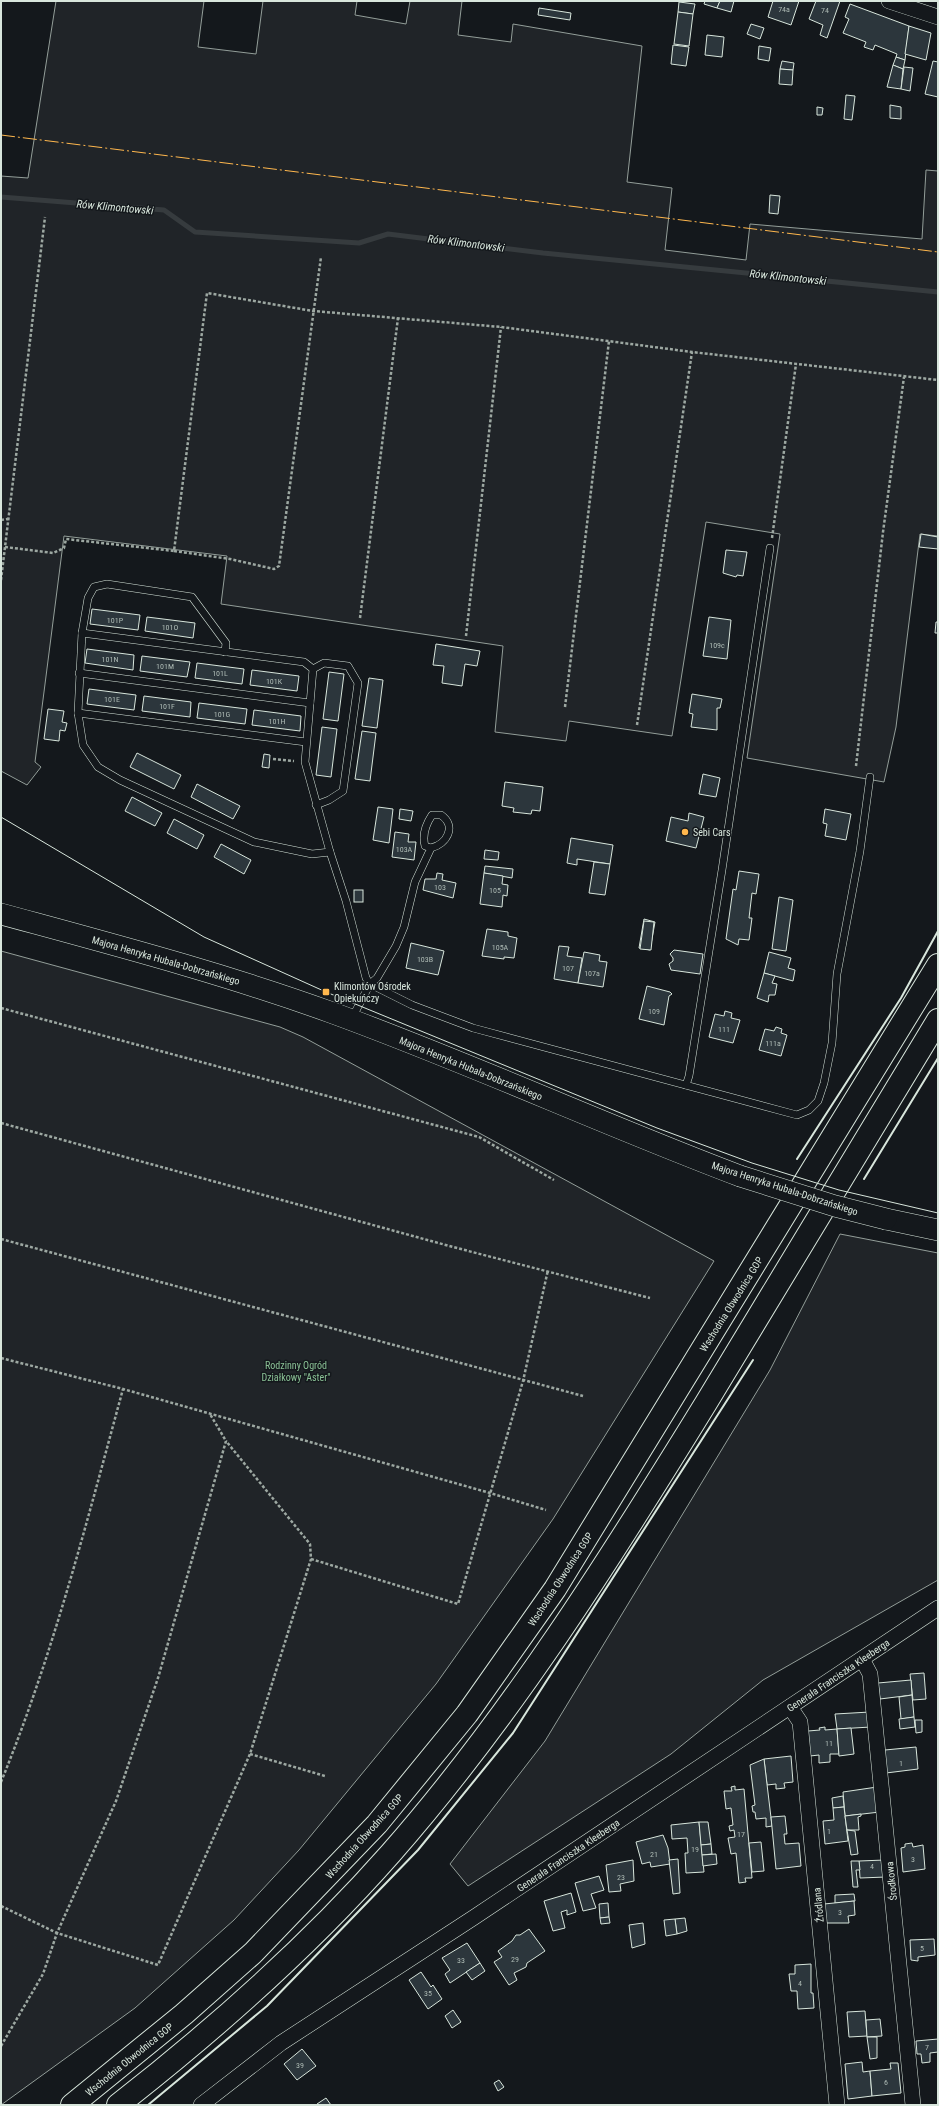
<svg xmlns="http://www.w3.org/2000/svg" width="939" height="2106" viewBox="0 0 939 2106" font-family="'Roboto Condensed',sans-serif">
	<rect width="100%" height="100%" fill="#14181c"/>
	<!-- green -->
	<g fill="#202428" stroke="#939e99">
		<polygon points="56,1 204,1 198,47 256,54 263,1 357,1 355,15 406,24 410,1 462,1 458,35 511,42 513,24 642,46 627,182 672,188 665,250 746,260 750,224 922,239 926,170 938,171 938,536 920,534 896,727 884,782 747,758 780,534 706,522 672,736 569,721 566,741 495,732 503,646 221,604 227,556 64,536 35,762 41,767 27,785 1,771 1,176 28,178"/>
		<polygon points="1,951 280,1027 303,1037 714,1261 553,1519 436,1684 299,1850 234,1920 135,2008 1,2105"/>
		<polygon points="840,1234 938,1253 938,1580 763,1680 671,1754 468,1886 450,1864 545,1741 770,1370"/>
	</g>
	<g fill="none" stroke-linecap="round" stroke-linejoin="round">
		<!-- stream -->
		<polyline stroke="#363b3e" stroke-width="5" points="1,197 164,210 195,232 359,243 388,234 543,253 938,292"/>
	</g>
	<!-- building -->
	<g fill="#2c363c" stroke="#d8e6dc">
		<polygon points="705,1 720,1 717,8 704,4"/>
		<polygon points="720,1 734,1 731,12 717,8"/>
		<polygon points="773,1 799,1 791,25 768,17"/>
		<polygon points="816,1 840,1 827,38 820,35 823,25 809,19"/>
		<polygon points="679,2 695,4 693,14 678,12"/>
		<polygon points="850,4 909,26 905,60 896,57 897,54 875,45 873,50 864,47 866,42 843,33 849,19 845,17"/>
		<polygon points="539,8 571,13 570,20 538,15"/>
		<polygon points="678,12 693,14 689,46 674,44"/>
		<polygon points="751,24 764,28 760,39 747,34"/>
		<polygon points="909,26 931,33 926,60 905,54"/>
		<polygon points="707,35 724,37 722,57 705,55"/>
		<polygon points="673,45 689,47 686,66 671,64"/>
		<polygon points="759,46 771,48 769,61 758,59"/>
		<polygon points="896,57 905,60 903,69 893,65"/>
		<polygon points="782,61 794,63 793,70 780,69"/>
		<polygon points="933,61 938,62 938,97 925,94"/>
		<polygon points="893,65 903,69 901,89 887,87"/>
		<polygon points="904,67 913,68 910,91 901,89"/>
		<polygon points="780,69 793,70 792,85 779,84"/>
		<polygon points="846,95 855,96 852,120 844,119"/>
		<polygon points="890,105 901,107 901,119 890,118"/>
		<polygon points="817,107 823,108 822,115 817,115"/>
		<polygon points="770,195 780,196 778,214 769,213"/>
		<polygon points="921,534 938,537 938,549 919,547"/>
		<polygon points="726,550 747,552 743,576 737,575 736,577 723,573"/>
		<polygon points="92,609 140,615 138,630 90,624"/>
		<polygon points="147,617 195,623 193,638 145,631"/>
		<polygon points="709,617 731,620 727,659 703,656"/>
		<polygon points="936,622 938,622 938,633 935,633"/>
		<polygon points="436,644 480,651 477,666 465,664 462,686 442,683 444,666 433,665"/>
		<polygon points="87,649 134,655 133,670 85,663"/>
		<polygon points="142,656 190,662 187,677 140,671"/>
		<polygon points="197,663 244,669 242,684 195,678"/>
		<polygon points="252,670 299,676 297,691 250,685"/>
		<polygon points="329,672 344,674 338,721 323,719"/>
		<polygon points="369,678 383,680 377,728 362,726"/>
		<polygon points="89,689 136,695 134,710 87,704"/>
		<polygon points="692,694 722,699 720,708 717,708 717,730 691,727 693,714 689,713"/>
		<polygon points="144,696 191,702 190,717 142,711"/>
		<polygon points="199,703 247,709 245,724 197,718"/>
		<polygon points="48,709 64,711 62,722 67,723 65,731 60,730 59,741 44,739"/>
		<polygon points="254,710 301,716 300,731 252,725"/>
		<polygon points="322,727 337,729 331,777 316,775"/>
		<polygon points="362,731 376,733 370,781 355,779"/>
		<polygon points="137,753 181,775 174,789 130,767"/>
		<polygon points="264,754 270,755 269,768 262,767"/>
		<polygon points="703,774 720,778 716,797 699,794"/>
		<polygon points="505,782 543,787 540,811 532,810 531,814 513,812 514,808 502,806"/>
		<polygon points="197,784 240,806 233,819 191,797"/>
		<polygon points="132,797 162,813 155,826 125,811"/>
		<polygon points="378,807 393,809 389,843 373,840"/>
		<polygon points="400,809 413,811 411,821 399,819"/>
		<polygon points="825,809 851,814 846,840 825,836 827,824 823,823"/>
		<polygon points="689,813 704,817 696,848 666,841 671,817 688,821"/>
		<polygon points="174,819 204,835 197,849 167,833"/>
		<polygon points="395,832 409,834 408,842 416,842 414,860 392,857"/>
		<polygon points="571,838 613,845 610,864 577,859 577,865 567,863"/>
		<polygon points="221,844 251,860 244,874 214,857"/>
		<polygon points="485,850 499,852 498,860 484,859"/>
		<polygon points="594,862 610,864 605,895 589,893"/>
		<polygon points="485,866 513,869 512,878 484,873"/>
		<polygon points="739,871 759,874 756,894 752,893 749,918 752,918 749,940 739,939 738,945 726,939 733,889 736,890"/>
		<polygon points="437,873 443,874 442,880 456,883 453,898 423,890 425,879 436,879"/>
		<polygon points="484,873 503,876 502,884 508,885 507,896 503,895 502,907 480,904"/>
		<rect x="354" y="890" width="9" height="12"/>
		<polygon points="779,897 793,900 786,951 772,949"/>
		<polygon points="644,919 655,922 650,950 639,948"/>
		<polygon points="644,921 654,922 651,950 640,949"/>
		<polygon points="487,929 508,932 508,936 517,938 514,958 504,957 504,959 482,956"/>
		<polygon points="411,943 444,951 438,975 406,968"/>
		<polygon points="559,946 569,947 567,956 582,958 578,983 554,979"/>
		<polygon points="674,950 703,954 700,974 671,970 669,964 673,961 673,958 670,954"/>
		<polygon points="584,952 600,955 599,961 607,962 603,987 578,983"/>
		<polygon points="769,952 791,958 788,968 795,970 793,981 764,973"/>
		<polygon points="764,973 775,976 772,983 777,984 775,995 769,995 768,1002 757,998"/>
		<polygon points="647,986 670,992 672,994 669,996 664,1025 639,1019"/>
		<polygon points="725,1011 732,1013 731,1018 740,1020 733,1043 709,1037 715,1014 724,1016"/>
		<polygon points="776,1027 782,1029 781,1033 787,1035 781,1056 759,1050 765,1029 774,1031"/>
		<polygon points="924,1673 926,1699 913,1700 910,1674"/>
		<polygon points="911,1680 912,1695 880,1699 878,1683"/>
		<polygon points="912,1695 914,1717 901,1719 899,1697"/>
		<polygon points="870,1712 871,1727 837,1729 835,1714"/>
		<polygon points="914,1717 915,1727 900,1729 899,1719"/>
		<polygon points="915,1720 922,1720 922,1732 916,1733"/>
		<polygon points="825,1727 825,1730 837,1729 839,1754 830,1754 830,1762 819,1763 819,1755 810,1756 808,1731 820,1730 819,1728"/>
		<polygon points="851,1728 854,1754 839,1756 837,1729"/>
		<polygon points="916,1747 918,1769 886,1773 885,1750"/>
		<polygon points="791,1756 793,1782 784,1783 785,1788 776,1789 776,1784 767,1785 764,1759"/>
		<polygon points="764,1759 772,1826 766,1827 766,1818 756,1819 755,1812 753,1812 752,1806 755,1805 750,1765"/>
		<polygon points="735,1786 735,1790 744,1789 752,1878 745,1878 746,1882 739,1883 736,1853 731,1854 728,1838 735,1837 734,1830 730,1831 729,1826 733,1825 731,1808 726,1809 724,1791 732,1791 731,1787"/>
		<polygon points="877,1787 880,1812 845,1816 843,1792"/>
		<polygon points="843,1796 844,1807 833,1808 832,1798"/>
		<polygon points="844,1807 848,1841 825,1844 823,1821 834,1820 833,1808"/>
		<polygon points="861,1814 861,1816 858,1817 859,1830 847,1830 845,1816"/>
		<polygon points="785,1816 787,1834 784,1834 785,1844 799,1843 801,1866 776,1869 771,1817"/>
		<polygon points="699,1822 704,1872 686,1873 685,1853 688,1853 687,1838 672,1839 671,1825"/>
		<polygon points="699,1822 708,1822 711,1844 701,1845"/>
		<polygon points="847,1830 855,1831 858,1854 851,1855"/>
		<polygon points="663,1835 668,1848 670,1864 651,1867 650,1862 642,1864 636,1842"/>
		<polygon points="761,1842 764,1871 752,1872 749,1843"/>
		<polygon points="912,1843 913,1847 923,1845 925,1869 903,1872 901,1848 905,1847 905,1844"/>
		<polygon points="711,1844 712,1854 702,1855 701,1845"/>
		<polygon points="716,1854 717,1864 703,1866 702,1855"/>
		<polygon points="678,1859 680,1893 673,1894 669,1860"/>
		<polygon points="633,1860 634,1881 620,1884 621,1891 609,1892 606,1865"/>
		<polygon points="885,1860 886,1877 860,1878 859,1861"/>
		<polygon points="851,1861 859,1861 860,1870 856,1870 858,1887 853,1887"/>
		<polygon points="599,1876 604,1890 591,1894 596,1908 583,1911 575,1883"/>
		<polygon points="571,1893 576,1912 567,1915 567,1910 561,1912 565,1928 553,1931 544,1901"/>
		<polygon points="854,1894 855,1901 835,1903 835,1895"/>
		<polygon points="854,1901 855,1915 848,1916 849,1923 826,1923 824,1904"/>
		<polygon points="608,1903 609,1917 600,1918 599,1904"/>
		<polygon points="609,1917 610,1923 601,1924 600,1918"/>
		<polygon points="685,1918 687,1931 677,1934 675,1919"/>
		<polygon points="675,1919 677,1934 666,1936 664,1920"/>
		<polygon points="643,1923 645,1944 632,1948 629,1925"/>
		<polygon points="529,1929 545,1951 527,1963 526,1967 514,1973 517,1980 509,1985 494,1962 502,1957 498,1951 512,1941 516,1935 520,1935"/>
		<polygon points="934,1939 935,1955 918,1957 918,1961 911,1960 910,1940"/>
		<polygon points="467,1943 480,1963 450,1983 445,1974 450,1970 442,1958"/>
		<polygon points="480,1963 485,1971 472,1980 466,1972"/>
		<polygon points="811,1964 811,1993 813,1993 814,2008 798,2009 797,1991 791,1991 789,1974 795,1974 795,1965"/>
		<polygon points="421,1972 431,1987 433,1985 442,1999 428,2009 409,1980"/>
		<polygon points="453,2010 461,2022 452,2028 445,2016"/>
		<polygon points="865,2011 867,2036 849,2037 847,2012"/>
		<polygon points="880,2019 882,2036 867,2037 866,2020"/>
		<polygon points="867,2037 877,2037 877,2058 870,2059"/>
		<polygon points="938,2039 938,2052 930,2053 930,2062 922,2063 921,2054 917,2054 916,2041"/>
		<polygon points="302,2049 316,2066 297,2080 284,2064"/>
		<polygon points="862,2062 863,2072 870,2071 872,2096 848,2099 845,2064"/>
		<polygon points="890,2063 898,2063 901,2093 872,2096 870,2071 891,2069"/>
		<polygon points="499,2080 504,2087 498,2091 494,2083"/>
		<polygon points="326,2098 331,2105 318,2105 317,2104"/>
	</g>
	<g fill="none" stroke-linecap="round" stroke-linejoin="round">
		<defs>
			<g id="lane">
				<path d="M82 633 304 662 313 669 305 762 330 852 346 901 366 978 370 984 377 978 396 946 404 927 415 882 431 848C447 844 457 826 441 815H432C426 824 422 835 425 846L431 848"/>
				<polyline points="225,652 226,643 192,597 107,584 94,587 88,598 82,633 78,713 83,745 98,767 120,780 254,842 312,854 330,852"/>
				<polyline points="313,669 324,663 348,666 358,683 343,791 329,800 316,805"/>
				<polyline points="79,673 310,703"/>
				<polyline points="78,713 306,742"/>
				<polyline points="352,1018 370,984 412,1005 473,1028 797,1115 809,1110 818,1101 824,1083 832,1043 837,974 860,851 870,777"/>
				<polyline points="686,1085 689,1076 722,870 770,548"/>
			</g>
			<g id="street">
				<polyline points="889,1 938,17"/>
				<polyline points="862,1659 870,1674 913,2105"/>
				<polyline points="790,1707 800,1722 837,2105"/>
				<polyline points="201,2105 281,2043 473,1918 938,1608"/>
			</g>
			<g id="secondary">
				<path d="M1 914C111 944 222 973 330 1012 468 1062 602 1124 740 1176"/>
				<polyline points="886,1219 938,1230"/>
			</g>
			<g id="highway">
				<polyline points="72,2105 184,2014 253,1953 377,1824 467,1714 555,1589 938,965"/>
				<path d="M118 2105C214 2030 310 1945 391 1853 512 1715 610 1559 706 1403 783 1275 861 1148 938 1020"/>
			</g>
		</defs>
		<!-- lane casing -->
		<use href="#lane" stroke="#d8e6dc" stroke-width="8"/>
		<!-- street casing -->
		<use href="#street" stroke="#d8e6dc" stroke-width="16"/>
		<!-- secondary casing -->
		<use href="#secondary" stroke="#d8e6dc" stroke-width="22"/>
		<!-- highway casing -->
		<use href="#highway" stroke="#d8e6dc" stroke-width="24"/>
		<!-- path -->
		<g stroke="#9da8a2" stroke-width="2.5" stroke-dasharray="3 2" stroke-linecap="butt">
			<polyline points="1,520 8,519"/>
			<polyline points="772,538 796,364"/>
			<polyline points="5,547 53,553 64,548 66,539 174,551 207,293 313,311 501,327 692,352 938,380"/>
			<polyline points="174,551 230,559 274,569 279,566 321,257"/>
			<polyline points="1,580 45,217"/>
			<polyline points="360,618 398,318"/>
			<polyline points="466,636 501,327"/>
			<polyline points="565,707 609,341"/>
			<polyline points="637,725 692,352"/>
			<polyline points="273,759 294,761"/>
			<polyline points="856,766 883,532 904,377"/>
			<polyline points="1,1008 479,1137 554,1180"/>
			<polyline points="1,1123 453,1247 650,1298"/>
			<polyline points="1,1239 583,1396"/>
			<polyline points="1,1358 123,1389 490,1493 546,1510"/>
			<polyline points="311,1559 458,1604 523,1381 548,1270"/>
			<polyline points="250,1754 325,1776"/>
			<path d="M1 1782C53 1655 87 1521 123 1389"/>
			<polyline points="1,1906 57,1933 158,1965 250,1754 311,1559 310,1544 226,1441"/>
			<polyline points="1,2046 43,1974 57,1933 116,1801 158,1678 226,1441 210,1414"/>
		</g>
		<!-- lane -->
		<use href="#lane" stroke="#14181c" stroke-width="7"/>
		<!-- street -->
		<use href="#street" stroke="#14181c" stroke-width="15"/>
		<!-- secondary -->
		<use href="#secondary" stroke="#14181c" stroke-width="21"/>
		<!-- highway -->
		<use href="#highway" stroke="#14181c" stroke-width="22"/>
		<!-- tram -->
		<polyline stroke="#d8e6dc" stroke-width="1" points="1,817 204,937 326,992 657,1128 752,1163 839,1190 938,1213"/>
		<defs>
			<polyline id="secondary-bridge" points="740,1176 835,1206 886,1219"/>
		</defs>
		<!-- secondary-bridge casing -->
		<use href="#secondary-bridge" stroke="#d8e6dc" stroke-width="22" stroke-linecap="butt"/>
		<!-- secondary-bridge -->
		<use href="#secondary-bridge" stroke="#14181c" stroke-width="21"/>
		<!-- wall -->
		<g stroke="#d8e6dc" stroke-width="2">
			<polyline points="797,1159 901,998 938,931"/>
			<polyline points="864,1179 938,1058"/>
			<polyline points="148,2105 267,2006 418,1850 513,1733 753,1360"/>
		</g>
		<!-- power -->
		<polyline stroke="#ffb74d" stroke-width="1" stroke-dasharray="14 3 2 3" stroke-linecap="butt" points="1,135 938,252"/>
	</g>
	<!-- markers -->
	<g fill="#ffb74d" stroke="#14181c" stroke-width="1.5">
		<circle cx="685" cy="832" r="4"/>
		<rect x="322" y="988" width="8" height="8" rx="2"/>
	</g>
	<g text-anchor="middle" stroke-width="3" stroke-linejoin="round" paint-order="stroke">
		<!-- number labels -->
		<g font-size="8" fill="#adbab4">
			<text x="784" y="12">74a</text>
			<text x="825" y="13">74</text>
			<text x="115" y="623">101P</text>
			<text x="170" y="630">101O</text>
			<text x="717" y="648">109c</text>
			<text x="110" y="662">101N</text>
			<text x="165" y="669">101M</text>
			<text x="220" y="676">101L</text>
			<text x="274" y="684">101K</text>
			<text x="112" y="702">101E</text>
			<text x="167" y="709">101F</text>
			<text x="222" y="717">101G</text>
			<text x="277" y="724">101H</text>
			<text x="404" y="852">103A</text>
			<text x="440" y="890">103</text>
			<text x="495" y="893">105</text>
			<text x="500" y="950">105A</text>
			<text x="425" y="962">103B</text>
			<text x="568" y="971">107</text>
			<text x="592" y="976">107a</text>
			<text x="654" y="1014">109</text>
			<text x="724" y="1032">111</text>
			<text x="773" y="1046">111a</text>
			<text x="829" y="1746">11</text>
			<text x="901" y="1766">1</text>
			<text x="829" y="1834">1</text>
			<text x="741" y="1837">17</text>
			<text x="695" y="1852">19</text>
			<text x="654" y="1857">21</text>
			<text x="913" y="1862">3</text>
			<text x="872" y="1869">4</text>
			<text x="621" y="1880">23</text>
			<text x="840" y="1915">3</text>
			<text x="922" y="1951">5</text>
			<text x="515" y="1962">29</text>
			<text x="461" y="1963">33</text>
			<text x="800" y="1986">4</text>
			<text x="428" y="1996">35</text>
			<text x="927" y="2050">7</text>
			<text x="300" y="2068">39</text>
			<text x="886" y="2085">6</text>
		</g>
		<!-- poi labels -->
		<g font-size="10" fill="#d8e6dc" stroke="#14181c" text-anchor="start">
			<text x="693" y="836">Sebi Cars</text>
			<text x="334" y="990">Klimontów Ośrodek<tspan x="334" dy="12">Opiekuńczy</tspan></text>
		</g>
		<!-- street labels -->
		<g font-size="10" fill="#d8e6dc" stroke="#14181c">
			<text transform="translate(166 960) rotate(16)" y="4">Majora Henryka Hubala-Dobrzańskiego</text>
			<text transform="translate(471 1068) rotate(22)" y="4">Majora Henryka Hubala-Dobrzańskiego</text>
			<text transform="translate(785 1188) rotate(18)" y="4">Majora Henryka Hubala-Dobrzańskiego</text>
			<text transform="translate(731 1304) rotate(-58)" y="4">Wschodnia Obwodnica GOP</text>
			<text transform="translate(560 1579) rotate(-57)" y="4">Wschodnia Obwodnica GOP</text>
			<text transform="translate(838 1675) rotate(-34)" y="4">Generała Franciszka Kleeberga</text>
			<text transform="translate(364 1836) rotate(-48)" y="4">Wschodnia Obwodnica GOP</text>
			<text transform="translate(568 1855) rotate(-34)" y="4">Generała Franciszka Kleeberga</text>
			<text transform="translate(891 1881) rotate(-96)" y="4">Środkowa</text>
			<text transform="translate(818 1905) rotate(-96)" y="4">Źródlana</text>
			<text transform="translate(129 2059) rotate(-39)" y="4">Wschodnia Obwodnica GOP</text>
		</g>
		<!-- park labels -->
		<g font-size="10" fill="#8ac095" stroke="#14181c">
			<text x="296" y="1369">Rodzinny Ogród<tspan x="296" dy="12">Działkowy "Aster"</tspan></text>
		</g>
		<!-- water labels -->
		<g font-size="11" font-style="italic" fill="#d8e6dc" stroke="#14181c">
			<text transform="translate(115 207) rotate(5)" y="4">Rów Klimontowski</text>
			<text transform="translate(466 243) rotate(7)" y="4">Rów Klimontowski</text>
			<text transform="translate(788 277) rotate(6)" y="4">Rów Klimontowski</text>
		</g>
	</g>
	<!-- border -->
	<rect width="939" height="2106" fill="none" stroke="#d8e6dc" stroke-width="4"/>
</svg>
